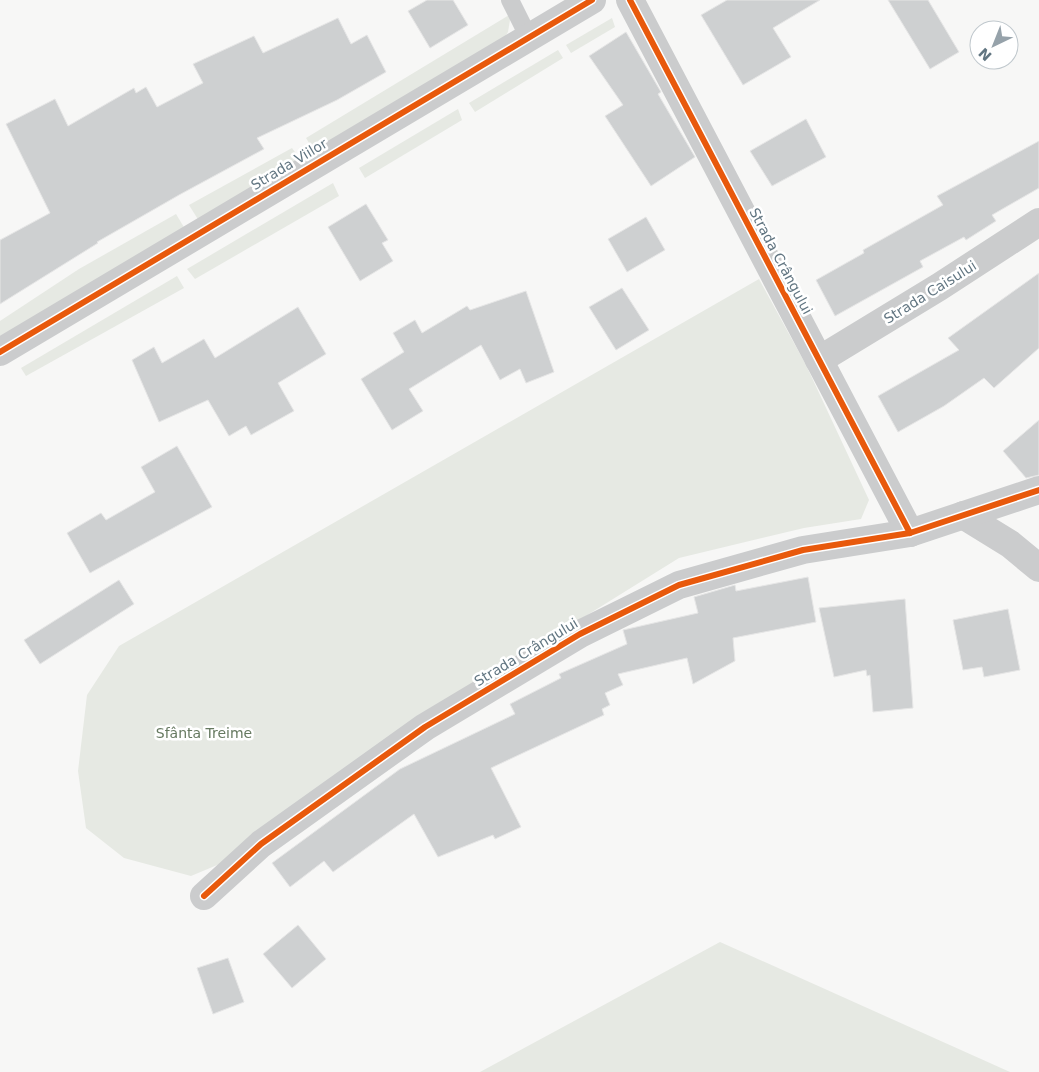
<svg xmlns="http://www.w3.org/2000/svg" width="1039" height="1072" viewBox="0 0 1039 1072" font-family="'DejaVu Sans',sans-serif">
	<rect width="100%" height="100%" fill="#f7f7f6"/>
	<!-- green -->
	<g fill="#e6e9e3">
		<polygon points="511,14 508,32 503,40 317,156 306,138"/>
		<polygon points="612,18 615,27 571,53 566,45"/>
		<polygon points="558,50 563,58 475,112 469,103"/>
		<polygon points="458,109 462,120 365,178 359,168"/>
		<polygon points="292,148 303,163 199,221 189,205"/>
		<polygon points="333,183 339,196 195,279 187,269"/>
		<polygon points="176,214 185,229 0,339 0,321 79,269"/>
		<polygon points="177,276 184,288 26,376 21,368"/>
		<polygon points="759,279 806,365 869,500 861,519 804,528 679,558 425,716 241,855 191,876 124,858 86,828 78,771 87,695 119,646"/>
		<polygon points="720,942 1010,1072 480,1072"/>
	</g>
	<!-- building -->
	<g fill="#ced0d1" stroke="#e6e6e6">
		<polygon points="427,0 453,0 468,25 430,48 408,11"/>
		<polygon points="727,0 820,0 773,28 791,57 743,85 701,15"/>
		<polygon points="888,0 928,0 959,52 930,69"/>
		<polygon points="338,18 351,44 367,35 386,72 337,100 257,138 264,149 179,195 97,242 98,243 0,304 0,240 50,213 6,124 55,99 68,126 134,88 136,93 146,87 157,107 203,83 193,64 254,36 263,53"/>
		<polygon points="626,32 661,92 658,94 695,157 651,186 605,116 623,105 589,56"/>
		<polygon points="806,119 826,157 772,186 750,151"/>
		<polygon points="1039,141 1039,188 992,215 996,221 966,240 964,237 920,261 923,267 835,316 816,280 864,253 863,250 943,205 937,196"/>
		<polygon points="366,204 388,240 382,243 393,261 360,281 328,227"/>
		<polygon points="646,217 665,250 627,272 608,239"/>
		<polygon points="1039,273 1039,348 994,388 984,378 944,406 898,432 878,396 959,350 948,338"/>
		<polygon points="622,288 649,330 616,350 589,307"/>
		<polygon points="526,291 554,372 526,383 520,369 500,380 481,345 409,389 423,411 392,430 361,379 404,352 393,333 415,320 422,333 467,306 470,310"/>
		<polygon points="298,307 326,354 278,383 294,411 251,435 246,426 229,436 208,400 159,422 132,360 154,347 162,363 204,339 215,358"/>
		<polygon points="1039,420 1039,475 1026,478 1003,451"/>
		<polygon points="177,446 212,507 90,573 67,533 101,513 106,520 155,492 141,467"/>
		<polygon points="808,577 816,622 733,638 735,661 693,684 687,658 618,674 623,685 605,693 610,705 602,709 604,715 491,768 521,827 495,839 493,835 438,857 414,814 333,872 324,861 290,887 272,863 400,769 515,714 510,704 561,678 559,674 627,644 623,630 698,613 694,597 735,585 736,591"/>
		<polygon points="119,580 134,604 40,664 24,640"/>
		<polygon points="905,599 913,708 873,712 870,675 867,676 866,670 834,677 819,608"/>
		<polygon points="1008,609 1020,670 984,677 982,667 963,670 953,620"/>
		<polygon points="298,925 326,959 292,988 263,954"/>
		<polygon points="228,958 244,1002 213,1014 197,968"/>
	</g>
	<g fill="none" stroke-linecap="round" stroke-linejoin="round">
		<!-- service -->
		<polyline stroke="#cbcccd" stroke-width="18" points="510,0 528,36"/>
		<!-- minor -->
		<g stroke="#cbcccd" stroke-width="28">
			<polyline points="630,0 910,533"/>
			<polyline points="819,360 939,287 1039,222"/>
			<polyline points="963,515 1010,544 1039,568"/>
			<polyline points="204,896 261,844 425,727 580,634 679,585 803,550 910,533 1039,490"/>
		</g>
		<!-- tertiary -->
		<polyline stroke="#cbcccd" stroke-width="28" points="0,352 592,0"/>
		<defs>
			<g id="cycleway">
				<polyline points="630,0 910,533"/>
				<polyline points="0,352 592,0"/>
				<polyline points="204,896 261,844 425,727 580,634 679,585 803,550 910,533 1039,490"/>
			</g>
		</defs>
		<!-- cycleway casing -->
		<use href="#cycleway" stroke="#fff" stroke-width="9"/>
		<!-- cycleway -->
		<use href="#cycleway" stroke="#e8590c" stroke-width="6"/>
	</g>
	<g text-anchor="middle" stroke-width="5" stroke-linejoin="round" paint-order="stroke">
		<!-- street labels -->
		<g font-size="14" fill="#617581" stroke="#fff">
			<text transform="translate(289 164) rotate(-31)" y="5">Strada Viilor</text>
			<text transform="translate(781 261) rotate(62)" y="5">Strada Crângului</text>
			<text transform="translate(930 292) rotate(-32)" y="5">Strada Caisului</text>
			<text transform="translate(526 652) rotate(-31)" y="5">Strada Crângului</text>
		</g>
		<!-- park labels -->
		<g font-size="14" fill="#667960" stroke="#fff">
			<text x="204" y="738">Sfânta Treime</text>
		</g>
	</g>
	<!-- north arrow -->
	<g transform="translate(994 45) rotate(223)"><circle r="24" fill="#ffffff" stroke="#c0c8cd"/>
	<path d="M0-4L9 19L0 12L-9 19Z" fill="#96a2aa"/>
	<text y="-8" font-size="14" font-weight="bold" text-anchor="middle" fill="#617581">N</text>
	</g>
</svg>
